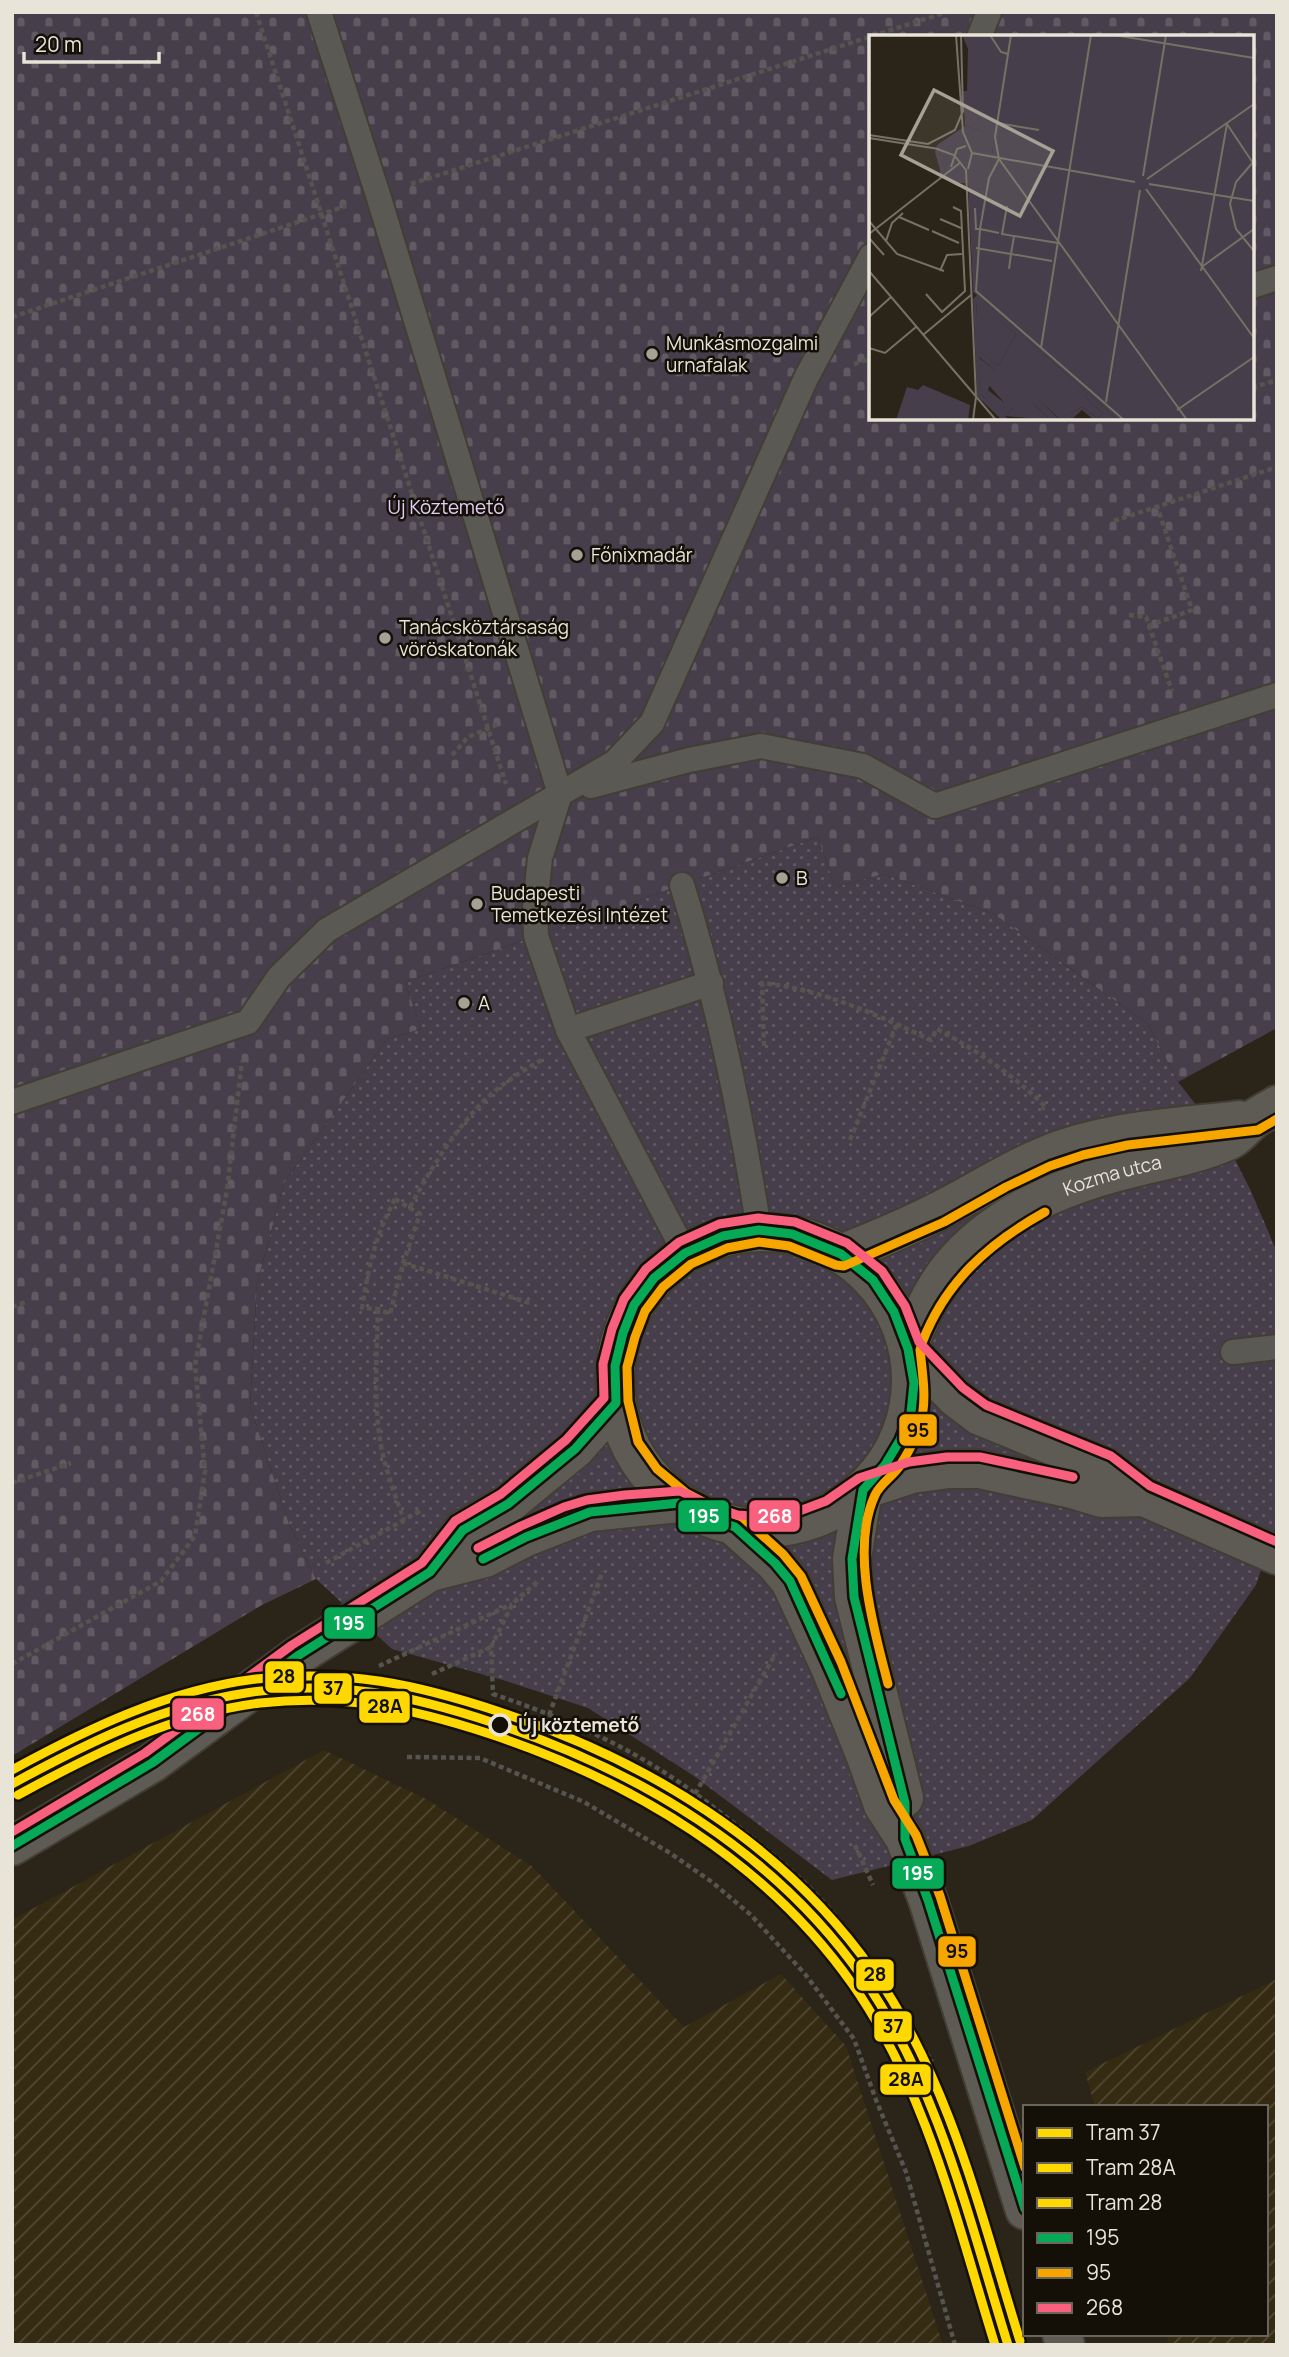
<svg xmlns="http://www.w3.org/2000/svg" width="1289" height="2357" viewBox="0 0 1289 2357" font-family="Manrope,sans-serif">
	<defs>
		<pattern id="industrial-furrows" width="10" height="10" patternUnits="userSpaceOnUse" patternTransform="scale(1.75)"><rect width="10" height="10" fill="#352a12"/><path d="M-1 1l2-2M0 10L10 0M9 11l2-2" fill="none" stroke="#524934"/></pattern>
		<pattern id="grass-dots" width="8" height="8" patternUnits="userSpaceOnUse" patternTransform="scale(1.75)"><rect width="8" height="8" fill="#463e4a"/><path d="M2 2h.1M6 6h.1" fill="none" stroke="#615a63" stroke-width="1.8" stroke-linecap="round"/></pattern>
		<pattern id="cemetery-stones" width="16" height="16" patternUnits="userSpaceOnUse" patternTransform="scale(1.75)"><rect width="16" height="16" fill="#463e4a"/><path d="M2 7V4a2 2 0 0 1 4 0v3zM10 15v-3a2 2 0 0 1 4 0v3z" fill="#615a63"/></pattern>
	</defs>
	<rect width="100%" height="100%" fill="#2a2419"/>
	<!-- industrial -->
	<g fill="url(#industrial-furrows)">
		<polygon points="324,1750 428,1800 533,1867 684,2027 781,1974 846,2046 943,2345 12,2345 12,1920"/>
		<polygon points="1277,1979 1277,2345 1169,2345 1166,2334 1266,2334 1266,2107 1095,2107 1085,2072"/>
	</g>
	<!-- grass -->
	<polygon fill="url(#grass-dots)" points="818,837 835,887 884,874 994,914 1148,1024 1178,1082 1227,1144 1250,1189 1277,1252 1277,1523 1256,1585 1190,1678 1032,1820 969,1846 832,1880 694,1776 588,1708 506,1681 392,1649 316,1579 289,1524 250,1406 257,1284 284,1183 387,1039 421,1029 405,982"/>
	<!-- cemetery -->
	<path fill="url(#cemetery-stones)" fill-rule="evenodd" d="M12 12H1277V1028L1178 1082 1148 1024 994 914 884 874 835 887 818 837 405 982 421 1029 387 1039 284 1183 257 1284 250 1406 289 1524 316 1579 262 1605 12 1756ZM871 37H1252V418H871Z"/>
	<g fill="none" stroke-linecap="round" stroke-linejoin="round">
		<defs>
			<g id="lane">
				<polyline points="319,12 378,195 560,794 540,858 535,907 536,936 568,1030 685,1253"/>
				<polyline points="979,37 989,12"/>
				<polyline points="1252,286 1277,278"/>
				<polyline points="591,786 689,760 761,746 863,766 935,806 1277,695"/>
				<path d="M682 885C717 998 741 1113 759 1230"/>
				<polyline points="568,1030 711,983"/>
				<polyline points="12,1102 248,1022 279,977 327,930 615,762 652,723 806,378 871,256"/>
				<polyline points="1233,1352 1277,1347"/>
			</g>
			<g id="secondary">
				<circle cx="763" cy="1380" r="148"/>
				<path d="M841 1254C874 1241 908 1227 939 1211 975 1193 1007 1171 1044 1156 1105 1130 1174 1128 1239 1120"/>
				<path id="s1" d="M908 1349C918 1321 930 1293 949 1269 993 1214 1066 1184 1133 1168 1165 1160 1200 1154 1230 1140 1239 1135 1246 1125 1254 1119 1261 1114 1269 1110 1277 1105"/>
				<polyline points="908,1349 955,1397 980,1416 1105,1467 1144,1497 1277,1555"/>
				<polyline points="863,1490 852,1559 854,1597 904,1798"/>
				<polyline points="863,1490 912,1474 949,1469 979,1469 1072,1489 1102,1498 1144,1497"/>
				<polyline points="735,1527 775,1563 790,1581 830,1667 866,1757 883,1805 905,1839 928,1900 1025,2210"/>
				<polyline points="430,1572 463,1530 508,1504 542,1476 575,1449 616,1403"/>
				<polyline points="12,1846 152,1763 299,1655 430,1572 485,1558 526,1537 590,1512 679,1503"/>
				<polyline points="1062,2334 1065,2345"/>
			</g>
		</defs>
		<!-- lane casing -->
		<use href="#lane" stroke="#433e35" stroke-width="28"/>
		<!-- secondary casing -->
		<use href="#secondary" stroke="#433e35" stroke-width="42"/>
		<!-- path -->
		<g stroke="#56544e" stroke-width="4.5" stroke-dasharray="5 3.5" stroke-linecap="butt">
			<polyline points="256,12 506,784"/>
			<polyline points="411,184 947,12"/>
			<polyline points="12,317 346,206"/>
			<polyline points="854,364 871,359"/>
			<polyline points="1252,388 1277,380"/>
			<polyline points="1114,521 1277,467"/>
			<polyline points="1129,615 1146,617 1172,691"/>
			<polyline points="1148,626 1192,610 1157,506"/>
			<polyline points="452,755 468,737 501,723"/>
			<path d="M764 1046 762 983C822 989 877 1015 931 1040L937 1029C978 1051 1013 1075 1046 1107L1042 1109"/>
			<polyline points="850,1140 897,1024"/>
			<path d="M395 1199 420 1214 403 1263 390 1314 378 1309 362 1308C368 1269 376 1233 395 1199Z"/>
			<path d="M410 1207C430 1170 452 1134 481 1104 499 1085 521 1072 543 1059"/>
			<polyline points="403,1263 530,1303"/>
			<polyline points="12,1307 26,1302"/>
			<path d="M378 1309C377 1355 373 1401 381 1446 386 1471 395 1496 404 1520"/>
			<polyline points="12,1483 71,1463"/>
			<polyline points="326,1563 422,1510"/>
			<path d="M537 1582 513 1603 491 1647 493 1694C549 1713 604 1735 654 1766 686 1785 716 1809 745 1832 774 1855 803 1879 828 1907 868 1952 901 2010 932 2062"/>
			<polyline points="12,1664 161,1581 195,1536 205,1471 195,1365 227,1190 242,1061"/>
			<polyline points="379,1666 512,1604"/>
			<polyline points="432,1674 491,1647"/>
			<polyline points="549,1715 603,1571"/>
			<polyline points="407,1757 480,1758 584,1802 670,1853 712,1882 751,1915 805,1974 854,2039 876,2100 906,2172 955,2345"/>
			<polyline points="695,1794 776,1653"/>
			<polyline points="855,1845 873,1885"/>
		</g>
		<!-- lane -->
		<use href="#lane" stroke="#5b5953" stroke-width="24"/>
		<!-- secondary -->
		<use href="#secondary" stroke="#5e5a54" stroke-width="38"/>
		<defs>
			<g id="bus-1">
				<polyline points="483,1559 526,1537 590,1512 679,1503 706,1517 735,1527 775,1563 790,1581 841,1694"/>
				<polyline points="12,1846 152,1763 299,1655 430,1572 463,1530 508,1504 575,1449 616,1403 615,1366 623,1333 634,1305 654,1278 685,1253 723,1236 759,1230 792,1234 841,1254 873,1280 894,1312 908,1349 914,1383 911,1413 900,1440 885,1465 863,1490 852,1559 854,1597 905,1803 905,1839 928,1900 1025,2209"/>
			</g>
			<g id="bus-2">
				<path d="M888 1684C874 1629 850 1549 875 1495 880 1484 892 1477 899 1467 929 1421 926 1402 920 1350L922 1343C945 1282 989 1243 1045 1212"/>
				<polyline points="1025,2168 940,1896 916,1835 894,1800 841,1662 801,1576 783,1554 742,1517 711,1506 686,1493 657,1469 638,1442 628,1401 627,1367 635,1337 645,1311 663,1287 691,1264 727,1248 759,1242 789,1246 836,1265 844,1266 944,1222 1006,1187 1050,1166 1083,1155 1128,1145 1258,1130 1277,1119"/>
			</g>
			<g id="bus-3">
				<polyline points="478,1548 521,1526 564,1507 587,1500 625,1495 680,1491 711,1506 737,1515 770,1517 794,1513 826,1501 859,1478 909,1462 947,1457 980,1457 1073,1477"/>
				<polyline points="12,1832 145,1753 292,1645 422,1563 455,1521 501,1494 566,1440 604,1398 603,1364 612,1329 624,1299 646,1269 679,1242 719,1224 758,1218 795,1222 847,1243 882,1271 905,1306 919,1342 963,1388 986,1405 1111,1456 1150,1486 1277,1542"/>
			</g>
		</defs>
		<!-- bus-1 casing -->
		<use href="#bus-1" stroke="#141008" stroke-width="14"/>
		<!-- bus-2 casing -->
		<use href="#bus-2" stroke="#141008" stroke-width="14"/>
		<!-- bus-3 casing -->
		<use href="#bus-3" stroke="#141008" stroke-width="14"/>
		<!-- bus-1 -->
		<use href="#bus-1" stroke="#06aa56" stroke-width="9"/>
		<!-- bus-2 -->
		<use href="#bus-2" stroke="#f7a600" stroke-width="9"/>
		<!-- bus-3 -->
		<use href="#bus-3" stroke="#f8607d" stroke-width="9"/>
		<defs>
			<path id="tram-1" d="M12 1784C87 1743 161 1706 246 1693 334 1679 411 1695 494 1723 638 1770 775 1852 863 1978 939 2087 969 2220 1008 2345"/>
			<path id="tram-2" d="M18 1795C95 1753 172 1714 260 1703 345 1694 411 1708 490 1734 632 1781 766 1861 853 1985 927 2091 957 2223 995 2345"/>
			<path id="tram-3" d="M12 1770C89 1728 168 1690 256 1679 346 1669 416 1684 500 1712 646 1760 783 1843 873 1971 950 2080 981 2216 1020 2341"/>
		</defs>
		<!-- tram-1 casing -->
		<use href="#tram-1" stroke="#141008" stroke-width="14"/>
		<!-- tram-2 casing -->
		<use href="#tram-2" stroke="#141008" stroke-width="14"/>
		<!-- tram-3 casing -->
		<use href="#tram-3" stroke="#141008" stroke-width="14"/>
		<!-- tram-1 -->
		<use href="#tram-1" stroke="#ffd800" stroke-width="9"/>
		<!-- tram-2 -->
		<use href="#tram-2" stroke="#ffd800" stroke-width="9"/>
		<!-- tram-3 -->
		<use href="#tram-3" stroke="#ffd800" stroke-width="9"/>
	</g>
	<!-- markers -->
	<g fill="#a6a195" stroke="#141008" stroke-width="2.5">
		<circle cx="652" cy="354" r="7"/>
		<circle cx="577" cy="555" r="7"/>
		<circle cx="385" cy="638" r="7"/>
		<circle cx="782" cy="878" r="7"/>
		<circle cx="477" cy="904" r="7"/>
		<circle cx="464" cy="1003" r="7"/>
	</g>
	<circle fill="#141008" stroke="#e9e4d8" stroke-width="3.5" cx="500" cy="1725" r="10"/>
	<g text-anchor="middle" stroke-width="5" stroke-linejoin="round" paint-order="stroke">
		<!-- poi labels -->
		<g font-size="19" fill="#e9e4d8" stroke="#141008" text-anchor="start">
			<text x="666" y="350">Munkásmozgalmi<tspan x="666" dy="22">urnafalak</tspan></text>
			<text x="591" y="562">Főnixmadár</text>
			<text x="399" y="634">Tanácsköztársaság<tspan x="399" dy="22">vöröskatonák</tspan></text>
			<text x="796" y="885">B</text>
			<text x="491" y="900">Budapesti<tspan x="491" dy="22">Temetkezési Intézet</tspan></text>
			<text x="478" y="1010">A</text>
		</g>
		<!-- park labels -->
		<g font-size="19" fill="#e2cef9" stroke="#141008">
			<text x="446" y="514">Új Köztemető</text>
		</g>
		<!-- street labels -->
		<g font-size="19" fill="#e9e4d8" stroke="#141008">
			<text dy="7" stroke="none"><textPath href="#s1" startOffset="282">Kozma utca</textPath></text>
		</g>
		<!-- stop labels -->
		<g font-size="19" font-weight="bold" fill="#e9e4d8" stroke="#141008" text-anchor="start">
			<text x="518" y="1732">Új köztemető</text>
		</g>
	</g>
	<!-- overview -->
	<g transform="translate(869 35)">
		<rect width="385" height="385" fill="#2a2419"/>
		<path d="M96 91 113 96 124 111 121 136 103 148H88L72 139 66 117 68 110ZM107 265 147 299 129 331 109 316ZM109 322 126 335 119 355 138 370 131 378 111 359ZM196 343 234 378 228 383 213 372 191 384 163 359 169 350ZM165 369 182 385 136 381 144 373Z" fill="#463e4a"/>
		<path d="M108 260 249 385H225L213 375 202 385H182L165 369 154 381 144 373 136 381 140 385H133L108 361 104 264ZM107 266 147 299 129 331 110 316ZM110 322 126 335 118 348 137 370 131 377 111 359ZM196 344 233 377 234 378 228 383 213 372 190 384 164 359 169 351ZM54 350 101 370 99 385H27L38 352 49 355Z" fill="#463e4a" fill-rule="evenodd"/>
		<path d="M93 0H385V385H249L104 257 99 148 121 135 124 112 113 96 96 91 94 56H98L99 14Z" fill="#463e4a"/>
		<path fill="none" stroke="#767165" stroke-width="2" d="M87 0 94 97 103 118 99 134M121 0 132 17 139 19M245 0 385 23M128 88 170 95M358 89 384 128M0 100 59 109 86 95 94 76 92 0M0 103 70 114M68 114 85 120 97 135 107 362 104 385M103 118 266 147M130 124 318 385M385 126 367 147 361 169 367 194 385 216M82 132 88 114 97 111M274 141 297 0M278 144 385 69M280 149 385 166M277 154 385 303M138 171 133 199 145 201 142 219 183 226M106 173 107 194H111L107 256 255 385M30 182 60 195M71 184 92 193M0 186 28 219 75 236M63 196 90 208M130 198 111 194 120 143 130 124 126 102 142 0M0 199 92 127M145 201 189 208M0 203 15 220M17 206 23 188 34 178M107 213 142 219 140 234M334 231 385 194M0 236 127 385M71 236 78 220 93 219M332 236 358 89M57 259 73 277 96 256 92 176 84 172M0 282 22 262M54 300 102 260M0 313 16 318 47 292M172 313 222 0M237 367 271 155M308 375 385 322"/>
		<path fill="#a6a195" fill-opacity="0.15" stroke="#a6a195" stroke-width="3.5" d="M65 55 184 116 151 181 32 120Z"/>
		<rect width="385" height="385" fill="none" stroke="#e9e4d8" stroke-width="3.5"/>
	</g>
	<g stroke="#141008" stroke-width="2.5">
		<rect x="898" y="1413" width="40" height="34" rx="7" fill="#f7a600"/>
		<rect x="677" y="1499" width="53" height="34" rx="7" fill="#06aa56"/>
		<rect x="748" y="1499" width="53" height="34" rx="7" fill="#f8607d"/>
		<rect x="323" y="1606" width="53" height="34" rx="7" fill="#06aa56"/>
		<rect x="264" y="1660" width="41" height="34" rx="7" fill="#ffd800"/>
		<rect x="313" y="1672" width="40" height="33" rx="7" fill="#ffd800"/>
		<rect x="358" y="1690" width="53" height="34" rx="7" fill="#ffd800"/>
		<rect x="171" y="1697" width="54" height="34" rx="7" fill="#f8607d"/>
		<rect x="891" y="1857" width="54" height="33" rx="7" fill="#06aa56"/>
		<rect x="937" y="1935" width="40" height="33" rx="7" fill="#f7a600"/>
		<rect x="855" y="1958" width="40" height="34" rx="7" fill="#ffd800"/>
		<rect x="873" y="2010" width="40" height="33" rx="7" fill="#ffd800"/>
		<rect x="879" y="2063" width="53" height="33" rx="7" fill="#ffd800"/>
	</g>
	<g font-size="19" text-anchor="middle" font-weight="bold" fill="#fff">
		<text x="704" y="1523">195</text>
		<text x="775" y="1523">268</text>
		<text x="349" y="1630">195</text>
		<text x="198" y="1721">268</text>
		<text x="918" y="1880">195</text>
	</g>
	<g font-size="19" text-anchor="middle" font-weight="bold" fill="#111">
		<text x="918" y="1437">95</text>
		<text x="284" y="1683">28</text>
		<text x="333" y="1695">37</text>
		<text x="385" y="1713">28A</text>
		<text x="957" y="1958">95</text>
		<text x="875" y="1981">28</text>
		<text x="893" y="2033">37</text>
		<text x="906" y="2086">28A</text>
	</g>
	<!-- border -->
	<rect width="1289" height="2357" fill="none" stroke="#e9e4d8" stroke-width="28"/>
	<!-- legend -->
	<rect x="1023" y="2105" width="245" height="231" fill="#141008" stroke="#69655b" stroke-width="2"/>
	<rect x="1037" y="2128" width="35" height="10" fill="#ffd800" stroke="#69655b" stroke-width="2"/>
	<text x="1086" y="2140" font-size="21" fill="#e9e4d8">Tram 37</text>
	<rect x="1037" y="2163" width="35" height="10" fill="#ffd800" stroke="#69655b" stroke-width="2"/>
	<text x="1086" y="2175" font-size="21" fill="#e9e4d8">Tram 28A</text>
	<rect x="1037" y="2198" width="35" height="10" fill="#ffd800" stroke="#69655b" stroke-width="2"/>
	<text x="1086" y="2210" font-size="21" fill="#e9e4d8">Tram 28</text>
	<rect x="1037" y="2233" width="35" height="10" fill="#06aa56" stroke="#69655b" stroke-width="2"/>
	<text x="1086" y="2245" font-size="21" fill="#e9e4d8">195</text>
	<rect x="1037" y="2268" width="35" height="10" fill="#f7a600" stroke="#69655b" stroke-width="2"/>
	<text x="1086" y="2280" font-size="21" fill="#e9e4d8">95</text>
	<rect x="1037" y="2303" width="35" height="10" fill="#f8607d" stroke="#69655b" stroke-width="2"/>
	<text x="1086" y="2315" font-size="21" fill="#e9e4d8">268</text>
	<!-- scale -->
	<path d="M24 52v10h135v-10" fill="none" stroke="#e9e4d8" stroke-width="3.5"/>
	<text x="35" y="52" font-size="21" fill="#e9e4d8" stroke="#141008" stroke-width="5" paint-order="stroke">20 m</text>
</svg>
